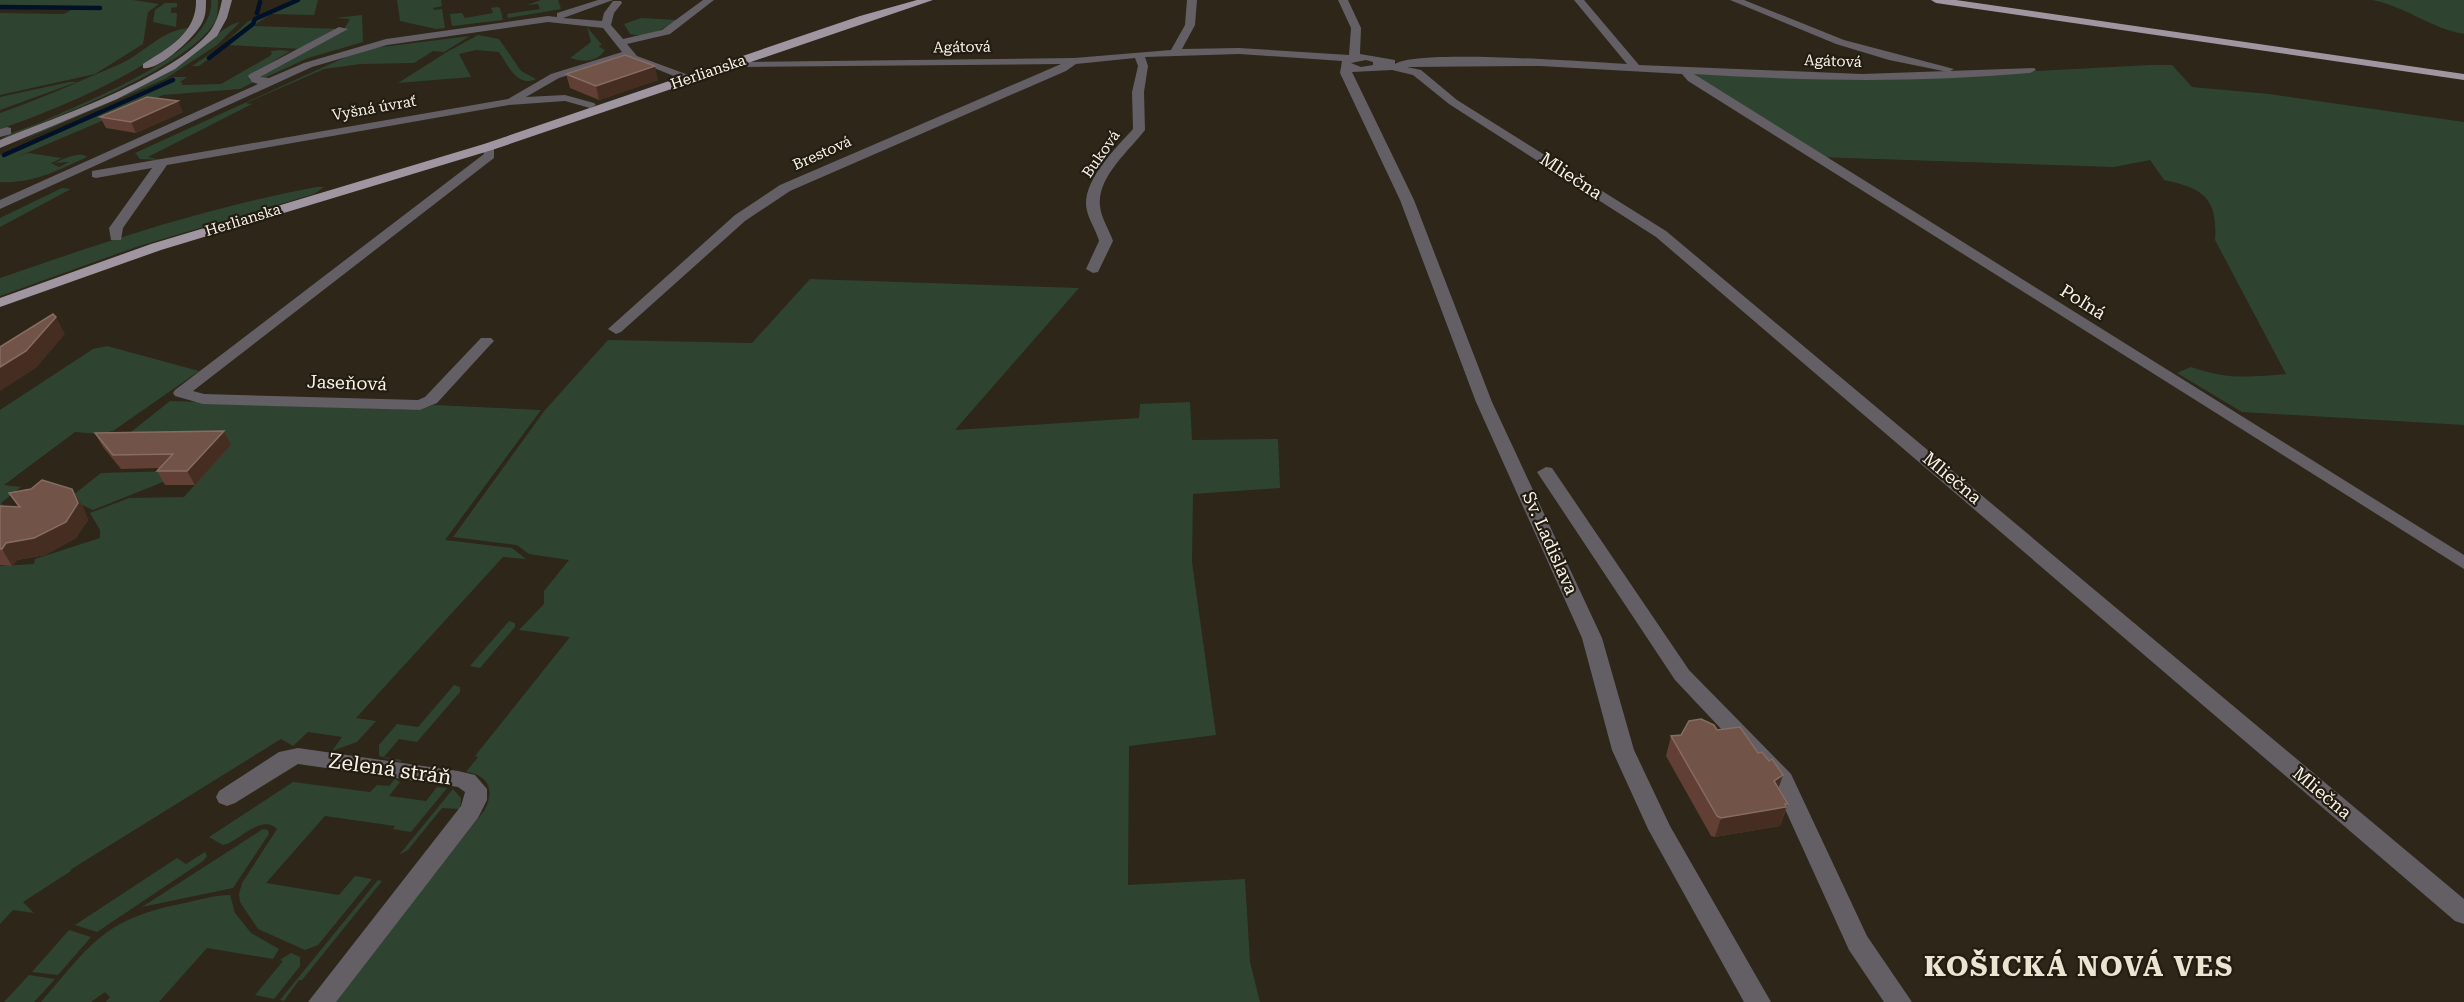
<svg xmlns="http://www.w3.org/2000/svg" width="2464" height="1002" viewBox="0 0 2464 1002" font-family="'Roboto Serif',serif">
	<rect width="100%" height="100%" fill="#2d2619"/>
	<!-- green -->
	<g fill="#2e4431">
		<polygon points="0,0 133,0 159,4 148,12 143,44 95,74 0,95 0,13 64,14 71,10 0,8"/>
		<path d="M211 0H218C218 7 218 16 215 22 185 70 53 118 0 140 12 131 32 127 46 120 86 101 217 52 211 0Z"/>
		<polygon points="297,0 318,0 314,15 271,14 253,26 341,29 303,49 228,45 199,66 192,66 222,46 247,22"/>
		<polygon points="397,0 441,0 442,6 433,8 434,10 442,9 445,28 436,29 400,21"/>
		<polygon points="541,0 558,0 561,9 508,18 507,14 540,9 538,4 527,5"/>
		<path d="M2372 0H2464V34C2432 29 2405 6 2372 0Z"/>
		<polygon points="165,3 177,3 177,7 171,8 171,13 177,13 176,27 153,22 155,10"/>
		<polygon points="497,7 500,8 503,20 452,26 450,14 462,13 465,18 493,13 491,8"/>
		<polygon points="362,15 363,42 308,58 262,79 259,78 260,74 344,29 350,19 335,18"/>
		<path d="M641 18 677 20C663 29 648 39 630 34L624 24Z"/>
		<path d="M240 22 217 45 165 79 16 143 179 65C195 55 224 24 240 22Z"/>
		<path d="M587 27 602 45 598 46 605 50C598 61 585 63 570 58L591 42Z"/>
		<path d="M188 28C159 68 48 113 0 129V113C41 99 80 81 120 64 143 54 160 31 188 28Z"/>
		<path d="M478 35 499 39 521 71 536 79C517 88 508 65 499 52L476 50 459 54 471 77 398 83 447 52Z"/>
		<polygon points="470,36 444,52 433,51 414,63 361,64 324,69 246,103 252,104 148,157 160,160 140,159 135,153 350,55 374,48"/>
		<path d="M280 50 290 51 251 75 249 79 254 82 240 89 163 95 17 157 28 153 62 158 51 163 59 167 69 162 54 163C65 158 81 151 87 157 59 170 32 184 0 182V155L174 77H187L180 82 183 83 181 85 221 84 270 56 272 53 270 51Z"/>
		<path d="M2150 65H2172L2192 87 2269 94 2464 122V425L2242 412 2177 373 2191 367C2228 380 2248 377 2286 374L2215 240C2218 197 2202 188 2164 180L2150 160 2114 167 1817 157 1685 70 1843 76 1964 75Z"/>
		<polygon points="69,82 77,82 0,110 0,97"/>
		<path d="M317 187H324L314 194 136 247 0 296V278C104 242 208 207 317 187Z"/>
		<polygon points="62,188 71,189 0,227 0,218"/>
		<path d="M810 279 1079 288 955 430 1139 418 1140 404 1190 402 1192 440 1278 439 1280 488 1193 494 1192 562 1216 735 1129 746 1128 885 1245 879 1250 962 1260 1002H334L484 811C495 792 490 775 466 772L478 757 475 756 570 637 519 630 544 604V591L569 560 529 554 517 545 453 537 545 410 608 340 752 343Z"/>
		<polygon points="107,346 199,371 113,431 100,434 75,432 4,485 21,487 1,503 7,510 0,514 0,410 93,349"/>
		<polygon points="170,401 419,410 434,405 541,410 445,540 512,548 526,559 503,557 356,718 376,721 357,742 332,751 342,737 308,732 293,746 281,739 70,870 71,871 23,902 34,913 13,910 0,924 0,566 34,564 35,559 100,538 100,530 90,513 129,498 184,497 230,445 112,447"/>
		<polygon points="173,471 163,482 93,510 82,505 63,503 101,473"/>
		<polygon points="509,621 515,623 515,627 480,668 470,666"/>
		<polygon points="454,685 460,687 460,692 417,742 399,739 384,757 402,760 400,762 379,756 379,745 397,724 418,727"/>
		<path d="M395 779 400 782 389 796 426 801 437 787 447 788 411 832 393 829 395 826 325 816 266 883 339 895 355 876 372 879 318 945 305 950 258 929 240 902 239 894 242 883 277 829C261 813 239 842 223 845L209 837 293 782 370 792 377 785 389 786Z"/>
		<polygon points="453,789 461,798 460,809 442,808 408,850 399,855"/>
		<polygon points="263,829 268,830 269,834 233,888 142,907"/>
		<polygon points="205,852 207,856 203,861 97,932 75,925 177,858 186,864"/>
		<polygon points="378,880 382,881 302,980 299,980 284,1001 280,1000"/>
		<path d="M230 895 235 913 251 933 279 949 273 959 207 948 159 1002H106L110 997 105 992 91 1002H41C90 946 102 920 180 904 196 901 213 895 230 895Z"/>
		<polygon points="69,930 91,937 58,975 32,972"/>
		<polygon points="291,953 300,957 300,966 274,999 255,995 283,961 280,960"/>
		<polygon points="29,975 55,979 34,1002 4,1002"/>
	</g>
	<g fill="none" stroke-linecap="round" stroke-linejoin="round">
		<!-- stream -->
		<g stroke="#001128" stroke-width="4.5">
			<polyline points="0,7 100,8"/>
			<polyline points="257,13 260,2"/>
			<polyline points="209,58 253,24 255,19 298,0"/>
			<polyline points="4,155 173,80"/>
		</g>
		<!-- street -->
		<g fill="#635f65" fill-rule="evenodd">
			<polygon points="598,0 613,0 563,18 602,21 604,13 613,1 621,1 622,3 614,13 611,25 623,39 662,30 703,0 714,0 670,34 627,44 637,56 694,77 694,81 686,81 627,57 559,78 526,97 565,95 594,103 596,105 590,108 565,101 509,105 167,165 123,228 121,240 111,240 109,228 152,168 96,178 92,177 92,171 508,99 551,74 622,52 603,28 548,22 387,45 312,67 0,209 0,200 258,84 252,82 248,76 250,74 339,27 348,29 260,77 269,78 304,63 386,39 548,16 557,17 557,13"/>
			<path d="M1187 0H1197L1195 25 1182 49 1239 48 1349 55 1351 28 1338 0H1348L1361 28 1360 54 1395 60V64C1420 49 1587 62 1627 64L1574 0H1584L1639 65 1862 74 2034 68 2036 70 2030 73C1918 83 1806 81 1694 74L2464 555V569L1688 81 1682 74 1540 66 1407 67 1421 70 1457 100 1666 231 2464 899V924L2455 921 1656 237 1449 104 1413 75 1392 70 1352 72 1414 200 1492 402 1602 638 1634 750 1670 826 1771 1002H1744L1648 829 1612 750 1582 638 1476 402 1400 200 1340 73 1342 61 1239 54 1145 57 1148 66 1144 92 1145 130C1129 151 1097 177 1100 206 1101 218 1109 229 1113 241L1098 272 1093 273 1086 269 1099 241C1096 229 1087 218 1086 205 1085 178 1116 148 1133 129L1132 92 1138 66 1135 58 1076 64 1066 71 790 191 745 221 621 332 616 334 608 329 735 215 780 185 1061 64 748 67 743 64 744 62 1074 58 1171 50 1185 25ZM1366 60 1373 62V65L1361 67 1351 63Z"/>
			<polygon points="1730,0 1744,0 1844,40 1954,69 1948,72 1889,60 1836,44"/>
			<polygon points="7,127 11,128 11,134 0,137 0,129"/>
			<polygon points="488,143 494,147 494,158 193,391 204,394 418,400 425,397 481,338 491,338 494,341 491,344 437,403 420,410 203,404 175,396 173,393 175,390 484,154 482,147"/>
			<polygon points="1546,467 1552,468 1689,670 1791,774 1867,936 1912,1002 1884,1002 1849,950 1774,785 1675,680 1537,472"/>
			<polygon points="298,748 458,771 475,775 487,789 487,800 478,818 336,1002 308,1002 461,806 465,792 458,787 298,764 235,803 227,806 219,803 216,797 219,791 279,752"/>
		</g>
		<!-- secondary -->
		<g fill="#857e87" fill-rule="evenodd">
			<path d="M196 0H206C206 8 206 16 202 23 195 37 159 71 143 68V64C168 48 197 33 196 0Z"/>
			<path d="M222 0H232L227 18 217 36 175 69 117 99 0 148V140C56 117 175 77 211 30 217 21 220 10 222 0Z"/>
		</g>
		<!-- primary -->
		<g fill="#a096a2" fill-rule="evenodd">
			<polygon points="917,0 933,0 492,150 161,250 0,307 0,298 151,244 484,144 860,16"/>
			<polygon points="1931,0 1956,0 2464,74 2464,80 1936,3"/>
		</g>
	</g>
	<!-- wall -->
	<g fill="#613f35">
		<polygon points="566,74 658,80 599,100 570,88"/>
		<polygon points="183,112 136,133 106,128 100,117"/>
		<polygon points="95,433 231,445 195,485 165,485 157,471 160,468 121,469 103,447"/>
		<polygon points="31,489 82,505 88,520 76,538 45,555 17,560 12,566 0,565 0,506 18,507 9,493"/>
		<polygon points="1717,730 1758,753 1769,761 1783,775 1778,788 1788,804 1780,826 1715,837 1711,836 1666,756 1671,736"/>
	</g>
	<!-- shaded-wall -->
	<g fill="#462d21">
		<polygon points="655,66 658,80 599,100 596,86"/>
		<polygon points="178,101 183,112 136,133 131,122"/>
		<polygon points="56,317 65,334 36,368 0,391 0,367"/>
		<polygon points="224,431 231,445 195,485 187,471"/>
		<polygon points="72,489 82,505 88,520 76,538 45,555 17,560 12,566 2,549 6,543"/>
		<polygon points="1783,775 1776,795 1774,781"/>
		<polygon points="1786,807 1780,826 1715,837 1721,818"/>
	</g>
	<!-- building -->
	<g fill="#715348" stroke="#866c62" stroke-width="1.5">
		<polygon points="625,55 655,66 596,86 566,74"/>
		<polygon points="147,97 178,101 131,122 100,117"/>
		<polygon points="53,314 56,317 26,351 0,367 0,347"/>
		<polygon points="224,431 187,471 157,471 173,454 113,455 95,433"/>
		<polygon points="42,480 72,489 78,503 66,522 34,538 6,543 2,549 0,549 0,506 20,507 9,493 31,489"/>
		<polygon points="1701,719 1714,725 1717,730 1740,727 1758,753 1762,752 1769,761 1772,759 1783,775 1774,781 1788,804 1785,804 1786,807 1721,818 1717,816 1671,736 1681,735 1689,721"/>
	</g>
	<g text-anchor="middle" stroke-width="4.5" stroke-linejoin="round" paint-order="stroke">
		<!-- far-street labels -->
		<g font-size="15" fill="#f7f2ea" stroke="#231c10">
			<text transform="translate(962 47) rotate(-1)" y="5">Agátová</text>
			<text transform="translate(1833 61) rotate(2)" y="5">Agátová</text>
			<text transform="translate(708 72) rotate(-19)" y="5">Herlianska</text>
			<text transform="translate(374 108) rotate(-10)" y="5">Vyšná úvrať</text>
			<text transform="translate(822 153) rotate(-24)" y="5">Brestová</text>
			<text transform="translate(1101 154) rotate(-55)" y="5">Buková</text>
			<text transform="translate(243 220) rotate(-17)" y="5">Herlianska</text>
		</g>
		<!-- street labels -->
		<g font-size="18" fill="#f7f2ea" stroke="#231c10">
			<text transform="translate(1571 176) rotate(33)" y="6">Mliečna</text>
			<text transform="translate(2083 302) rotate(32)" y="6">Poľná</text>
			<text transform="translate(347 383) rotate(2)" y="6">Jaseňová</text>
			<text transform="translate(1952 478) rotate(40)" y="6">Mliečna</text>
			<text transform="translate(1550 543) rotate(66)" y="6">Sv. Ladislava</text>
			<text transform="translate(2322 793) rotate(40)" y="6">Mliečna</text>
		</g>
		<!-- near-street labels -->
		<g font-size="21" fill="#f7f2ea" stroke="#231c10">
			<text transform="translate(390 769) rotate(8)" y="7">Zelená stráň</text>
		</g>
		<!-- near-district labels -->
		<g font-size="28" font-weight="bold" letter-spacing="1.5" fill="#ece3d2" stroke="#231c10">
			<text x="2079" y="976">KOŠICKÁ NOVÁ VES</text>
		</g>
	</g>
</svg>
